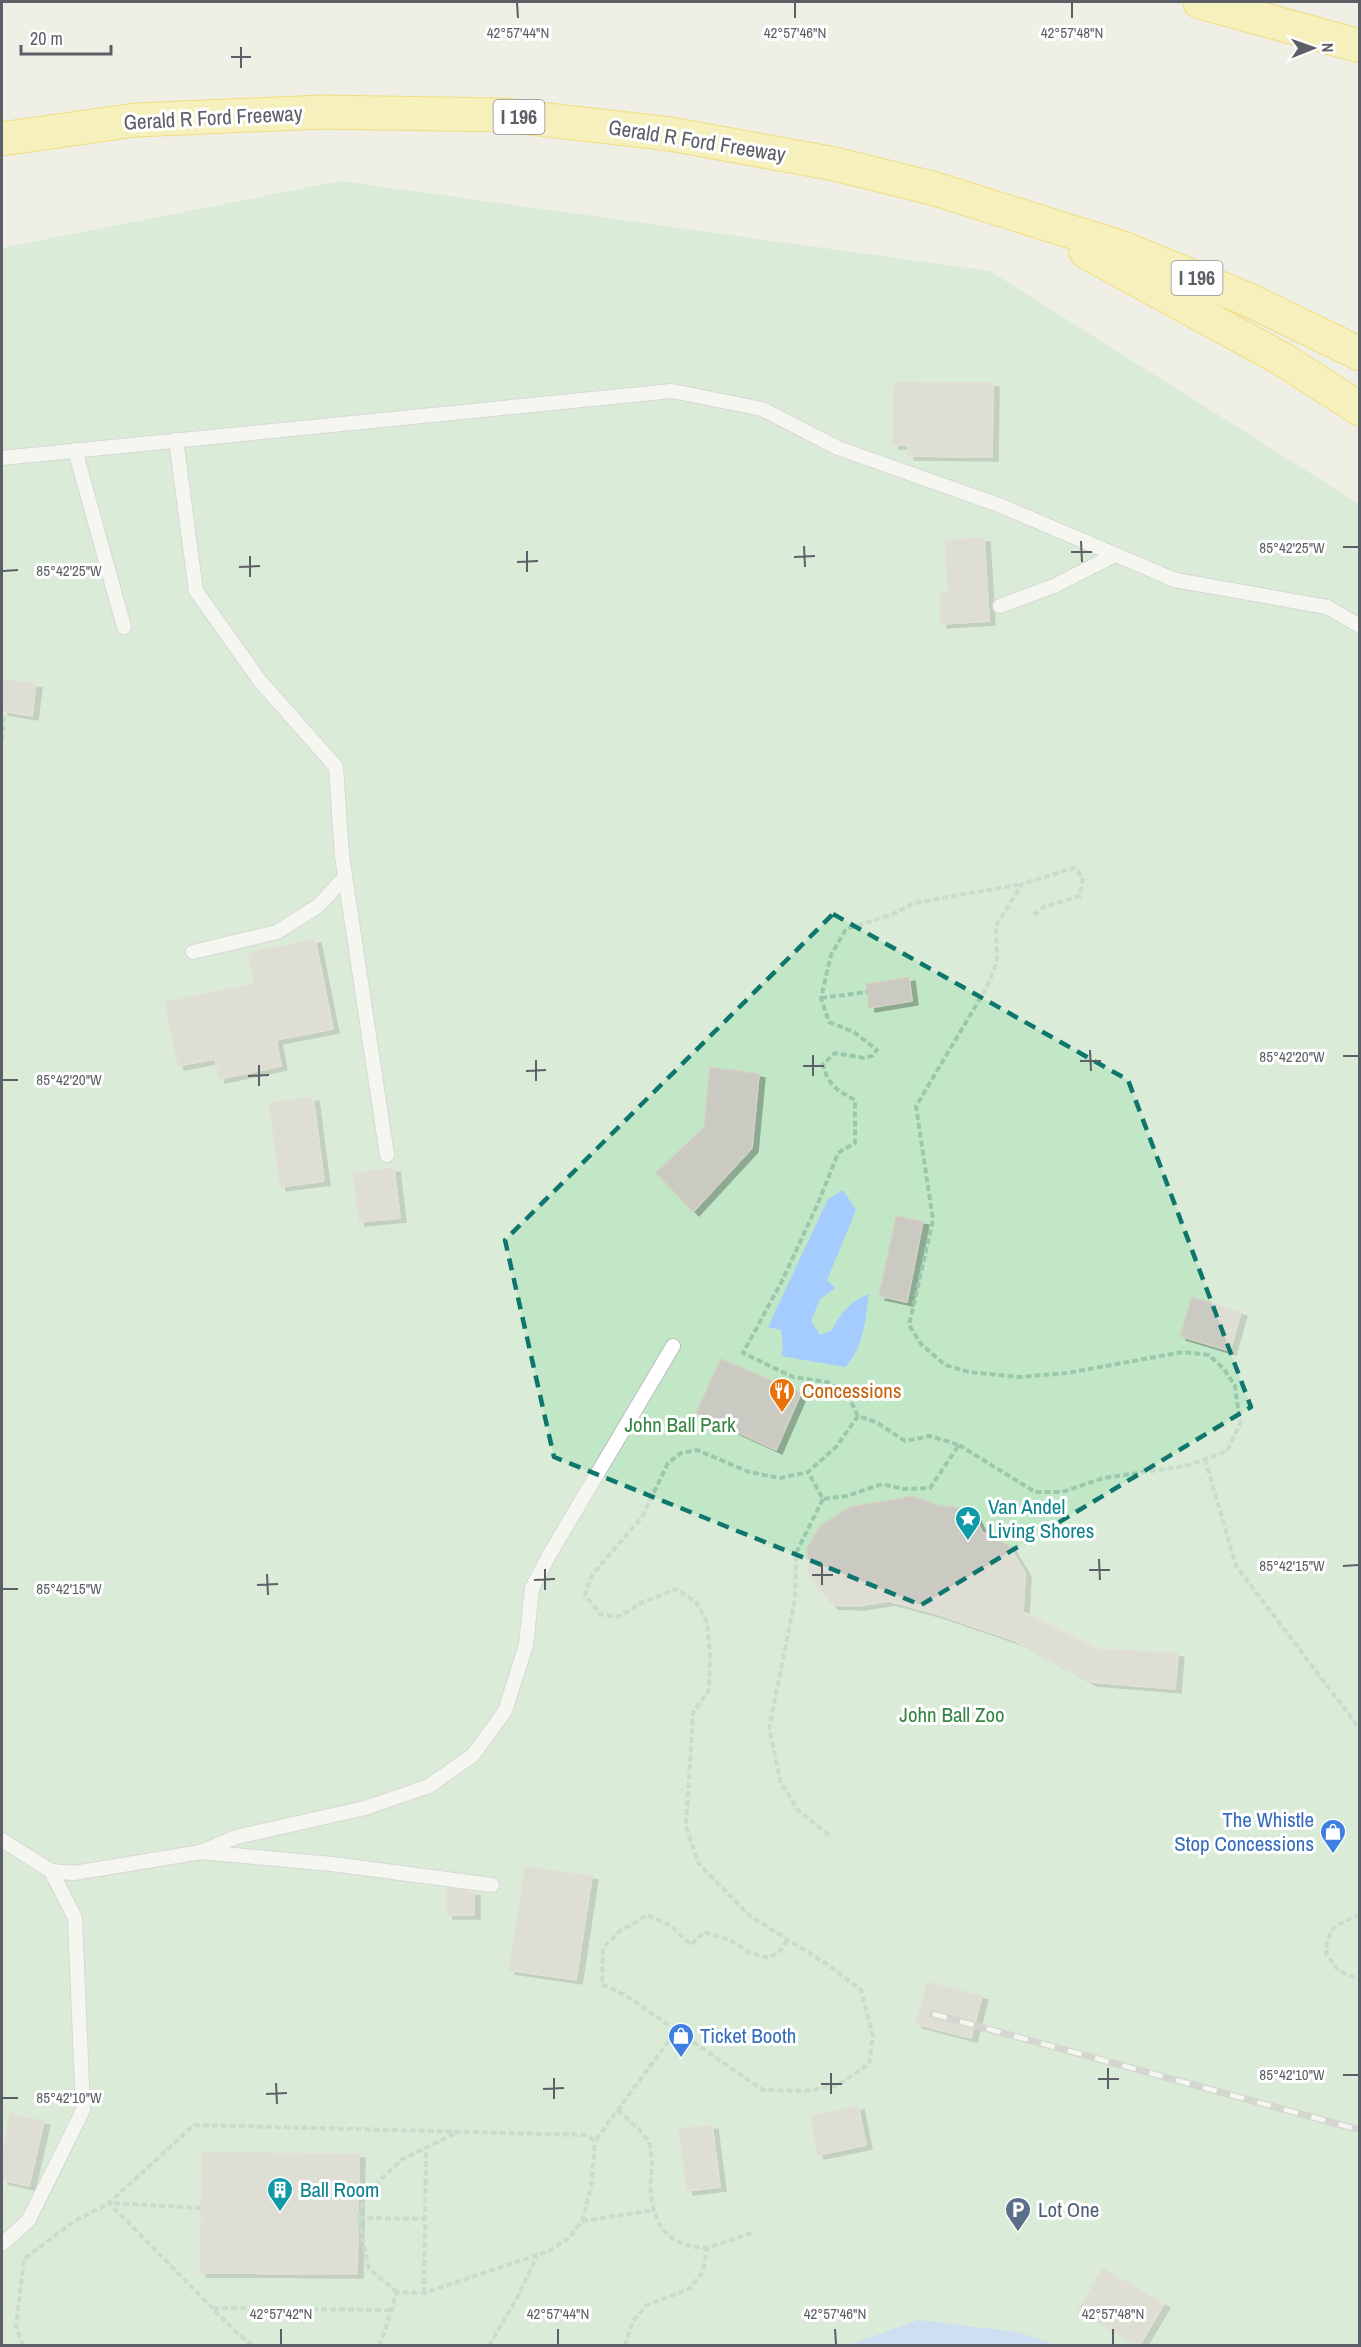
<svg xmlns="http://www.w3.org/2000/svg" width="1361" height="2347" viewBox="0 0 1361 2347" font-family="'Archivo Narrow',sans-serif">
	<defs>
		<filter id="shadow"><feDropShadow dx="6" dy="4" stdDeviation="0" flood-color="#0004"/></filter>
	</defs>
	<rect width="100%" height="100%" fill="#efefe5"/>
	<!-- green -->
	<polygon fill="#c1e7c6" points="340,181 990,271 1359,504 1359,2345 2,2346 2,248"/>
	<!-- water -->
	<g fill="#a5ccff">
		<path d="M843 1190 856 1210 827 1280 835 1288 820 1299 811 1321 820 1335 832 1330C841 1312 851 1301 869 1294 865 1321 864 1347 845 1367L781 1356 783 1346 781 1330 768 1327 828 1199Z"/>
		<polygon points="918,2320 1018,2332 1056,2345 849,2345"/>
	</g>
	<!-- building -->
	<g fill="#cac9c2" stroke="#d4d1c3" stroke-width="1.5" filter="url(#shadow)">
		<polygon points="894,382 993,383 992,457 908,456 908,445 893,445"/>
		<polygon points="984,538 989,621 941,624 940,592 948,592 945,540"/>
		<polygon points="2,679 36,684 32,716 2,711"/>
		<polygon points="315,939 333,1029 276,1040 281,1066 219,1079 215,1059 178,1066 165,1002 254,984 248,953"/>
		<polygon points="909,977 912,1001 869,1008 866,984"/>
		<polygon points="710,1067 759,1074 752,1148 693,1212 656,1173 704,1127"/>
		<polygon points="313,1097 324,1181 280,1187 269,1103"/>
		<polygon points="394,1168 400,1218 359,1222 353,1173"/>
		<polygon points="896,1216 923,1221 907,1302 879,1296"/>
		<polygon points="1192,1297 1241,1312 1230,1351 1180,1336"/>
		<polygon points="721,1359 801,1393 776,1450 696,1413"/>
		<polygon points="913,1496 939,1506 956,1507 974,1515 982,1532 1009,1546 1025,1573 1023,1612 1097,1649 1178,1653 1175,1689 1091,1682 1016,1641 937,1614 889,1601 859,1606 832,1605 809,1576 807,1548 821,1525 850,1507"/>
		<polygon points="525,1866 592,1876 576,1980 509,1970"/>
		<polygon points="447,1888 474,1892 474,1915 447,1915"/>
		<polygon points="927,1982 982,1996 971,2038 916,2024"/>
		<polygon points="858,2106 866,2145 818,2155 810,2116"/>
		<polygon points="10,2114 44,2121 29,2186 2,2180 2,2155"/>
		<polygon points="712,2125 720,2187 687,2191 679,2129"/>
		<polygon points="202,2152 359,2154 357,2274 200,2273"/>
		<polygon points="1103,2268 1164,2304 1139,2346 1078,2310"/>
	</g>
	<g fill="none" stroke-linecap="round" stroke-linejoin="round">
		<defs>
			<g id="service">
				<polyline points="176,440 196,591 260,681 336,767 342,856 387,1155"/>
				<polyline points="75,450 124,627"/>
				<polyline points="2,458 672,391 762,409 838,448 999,505 1175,580 1327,607 1360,626"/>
				<polyline points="1000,606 1054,586 1115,555"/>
				<polyline points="193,952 277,932 318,906 345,877"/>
				<polyline points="2,1840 51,1871 75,1918 83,2110 28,2221 2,2244"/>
				<polyline points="201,1852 236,1837 365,1808 429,1786 473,1755 505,1711 526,1645 532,1588 548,1557 673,1346"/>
				<polyline points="51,1871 74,1873 201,1852 332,1864 492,1885"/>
			</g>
			<g id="motorway">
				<polyline points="1200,2 1360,46"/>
				<polyline points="2,139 135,120 322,112 504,115 670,134 835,164 932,188 1123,248 1249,300 1360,354"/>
				<polyline points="1086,252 1282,359 1360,409"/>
			</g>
		</defs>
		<!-- service casing -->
		<use href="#service" stroke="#babcc1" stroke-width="16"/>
		<!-- motorway casing -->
		<use href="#motorway" stroke="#f4c900" stroke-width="35"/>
		<!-- path -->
		<g stroke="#9ac8ad" stroke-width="4" stroke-dasharray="6 3" stroke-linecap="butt">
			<polyline points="2,740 5,717"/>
			<polyline points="821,998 867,992"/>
			<path d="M858 1416 846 1392 827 1382 793 1377 743 1353 782 1281 819 1201 838 1153 855 1143V1100C836 1090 828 1085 823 1064L835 1053 864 1058 872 1056 877 1050 854 1032 829 1022 821 998 831 955 846 929 891 915 914 903 1022 884"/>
			<polyline points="959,1445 1035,1492 1062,1492 1104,1478 1186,1466 1227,1451 1240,1424 1235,1386 1224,1369 1209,1355 1183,1352 1067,1373 1018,1377 969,1372 945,1365 921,1344 909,1325 933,1220 916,1106 987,987 997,962 996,926 1022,884 1074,868 1083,877 1080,896 1044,907 1034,915"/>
			<polyline points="1205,1459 1236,1566 1360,1729"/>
			<polyline points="823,1499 796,1553 795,1599 769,1729 781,1783 798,1810 830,1836"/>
			<path d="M1360 1914C1335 1927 1328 1924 1326 1954L1339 1971 1360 1980"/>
			<polyline points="787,1940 781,1950 769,1958 750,1953 730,1940 704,1932 691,1945 671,1926 648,1915 620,1931 603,1948 602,1984 625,1995 763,2090 806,2091 838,2085 869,2064 873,2036 861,1990 827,1964 750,1916 699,1864 686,1827 693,1713 709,1690 710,1654 707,1622 696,1602 676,1589 643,1602 618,1617 600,1614 585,1595 592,1575 642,1517 668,1463 681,1453 697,1450 749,1472 780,1478 808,1472 836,1447 858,1416 876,1422 905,1441 930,1436 959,1445 930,1488 904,1489 882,1484 847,1496 823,1499 808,1472"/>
			<path d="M618 2110C626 2118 646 2134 649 2143 655 2160 649 2177 651 2194 654 2229 672 2247 707 2248"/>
			<polyline points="201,2208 109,2203 234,2330 253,2346"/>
			<polyline points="358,2218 425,2219"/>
			<polyline points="582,2221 655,2210"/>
			<polyline points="397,2292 369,2269 358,2218 366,2194 401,2160 456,2133"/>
			<polyline points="424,2293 426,2147"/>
			<polyline points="213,2308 391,2310"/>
			<polyline points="23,2346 16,2326 24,2259 73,2222 109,2203 194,2125 587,2135 595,2141 676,2031"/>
			<polyline points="378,2346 382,2339 397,2292 424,2293 549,2251 569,2238 582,2221 591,2188 595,2141"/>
			<polyline points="489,2346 518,2296 537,2256"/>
			<polyline points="625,2346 632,2322 647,2305 689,2289 703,2272 707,2248 752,2233"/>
		</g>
		<!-- service -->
		<use href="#service" stroke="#fff" stroke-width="14"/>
		<!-- motorway -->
		<use href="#motorway" stroke="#fef18d" stroke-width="33"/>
		<defs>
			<polyline id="rail" points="933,2014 1360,2130"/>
		</defs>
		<!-- rail casing -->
		<use href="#rail" stroke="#b8b8b9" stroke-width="7"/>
		<!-- rail -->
		<use href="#rail" stroke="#fff" stroke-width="4.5" stroke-dasharray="14" stroke-linecap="butt"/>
	</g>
	<!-- marked area -->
	<path d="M0 0H1361V2347H0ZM833 914 1128 1080 1251 1407 921 1605 554 1457 505 1240Z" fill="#efefe5" fill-opacity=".55" fill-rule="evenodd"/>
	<path fill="none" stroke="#0f766e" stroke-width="4.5" stroke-dasharray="12 8" stroke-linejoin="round" d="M833 914 1128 1080 1251 1407 921 1605 554 1457 505 1240Z"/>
	<!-- ticks -->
	<path fill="none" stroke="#5d5f66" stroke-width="2" d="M517 3 518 18M795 3V18M1072 3V18M241 47V68M231 57H251M1081 541 1082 562M804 546 805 567M1343 547H1358M527 551V572M1071 552H1092M250 556V577M794 557 815 556M517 562 538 561M239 567 260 566M3 571 18 570M1090 1050 1091 1071M813 1055V1076M1343 1056H1358M536 1060V1081M1080 1061H1101M259 1065V1086M803 1066H824M526 1071 546 1070M248 1076 269 1075M3 1080H18M1099 1559 1100 1580M822 1564V1585M1343 1566 1358 1565M545 1569V1590M1089 1570H1110M267 1574 268 1595M812 1575H833M534 1580 555 1579M257 1585 278 1584M3 1589H18M1108 2068V2089M831 2073V2094M1343 2075H1358M554 2078V2099M1098 2079H1119M276 2083 277 2104M821 2084H842M543 2089 564 2088M266 2094 287 2093M3 2098H18M281 2329V2344M558 2329V2344M835 2329 836 2344M1113 2329V2344"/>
	<!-- icons -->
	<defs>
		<symbol id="restaurant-pin" viewBox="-11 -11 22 30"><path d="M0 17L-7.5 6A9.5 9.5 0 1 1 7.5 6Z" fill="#e8710a" stroke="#fff"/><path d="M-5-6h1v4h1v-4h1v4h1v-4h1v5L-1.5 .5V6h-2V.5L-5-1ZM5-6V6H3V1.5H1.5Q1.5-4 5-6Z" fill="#fff"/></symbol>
		<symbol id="sight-pin" viewBox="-11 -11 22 30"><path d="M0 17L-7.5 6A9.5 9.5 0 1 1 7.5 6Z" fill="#0f9aa8" stroke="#fff"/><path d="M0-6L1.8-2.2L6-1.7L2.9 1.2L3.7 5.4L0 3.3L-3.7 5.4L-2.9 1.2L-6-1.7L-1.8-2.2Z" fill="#fff"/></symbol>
		<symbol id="shop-pin" viewBox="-11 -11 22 30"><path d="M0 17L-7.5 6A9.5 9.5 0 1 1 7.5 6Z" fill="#3f7fe0" stroke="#fff"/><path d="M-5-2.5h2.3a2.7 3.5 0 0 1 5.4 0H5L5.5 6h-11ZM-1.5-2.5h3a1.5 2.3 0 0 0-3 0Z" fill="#fff"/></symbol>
		<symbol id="building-pin" viewBox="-11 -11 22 30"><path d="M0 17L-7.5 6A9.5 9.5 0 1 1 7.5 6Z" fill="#0f9aa8" stroke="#fff"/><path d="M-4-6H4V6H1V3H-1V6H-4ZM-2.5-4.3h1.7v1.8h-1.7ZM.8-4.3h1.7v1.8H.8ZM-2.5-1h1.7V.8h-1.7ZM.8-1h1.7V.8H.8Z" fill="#fff"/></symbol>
		<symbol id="parking-pin" viewBox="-11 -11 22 30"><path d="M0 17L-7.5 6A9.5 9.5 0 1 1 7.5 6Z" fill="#5c6f8a" stroke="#fff"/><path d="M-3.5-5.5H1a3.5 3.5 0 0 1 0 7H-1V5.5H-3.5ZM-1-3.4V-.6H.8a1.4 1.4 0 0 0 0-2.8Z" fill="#fff"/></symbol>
	</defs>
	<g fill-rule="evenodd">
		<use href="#restaurant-pin" x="767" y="1376" width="30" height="40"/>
		<use href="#sight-pin" x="953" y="1504" width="30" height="40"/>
		<use href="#shop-pin" x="1318" y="1817" width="30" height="40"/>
		<use href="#shop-pin" x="666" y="2021" width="30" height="40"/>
		<use href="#building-pin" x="265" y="2175" width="30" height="40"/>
		<use href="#parking-pin" x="1003" y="2195" width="30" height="40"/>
	</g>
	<g text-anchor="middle" stroke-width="6" stroke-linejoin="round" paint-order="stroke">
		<!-- shield labels -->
		<g fill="#fff" stroke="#8e8f94" stroke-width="1.5">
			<rect x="493.5" y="100" width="51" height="34" rx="4.5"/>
			<rect x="1171.5" y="261" width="51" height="34" rx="4.5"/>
		</g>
		<g font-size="20" font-weight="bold" fill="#5d5f66">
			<text x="519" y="124">I 196</text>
			<text x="1197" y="285">I 196</text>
		</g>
		<!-- street labels -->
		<g font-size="21" fill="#5d5f66" stroke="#fff">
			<text transform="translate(213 118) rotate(-3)" y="7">Gerald R Ford Freeway</text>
			<text transform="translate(697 141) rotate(9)" y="7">Gerald R Ford Freeway</text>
		</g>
		<!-- food labels -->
		<g font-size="21" fill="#c56008" stroke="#fff" text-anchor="start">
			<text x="802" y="1398">Concessions</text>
		</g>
		<!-- park labels -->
		<g font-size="21" fill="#348642" stroke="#fff">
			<text x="680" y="1432">John Ball Park</text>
			<text x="952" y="1722">John Ball Zoo</text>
		</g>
		<!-- culture labels -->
		<g font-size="21" fill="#0d838f" stroke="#fff" text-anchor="start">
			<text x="988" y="1514">Van Andel<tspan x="988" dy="24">Living Shores</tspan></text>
			<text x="300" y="2197">Ball Room</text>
		</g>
		<!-- shop labels -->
		<g font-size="21" fill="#366cbe" stroke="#fff" text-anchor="end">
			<text x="1314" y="1827">The Whistle<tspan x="1314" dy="24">Stop Concessions</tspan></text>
			<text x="700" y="2043" text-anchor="start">Ticket Booth</text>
		</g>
		<!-- service labels -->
		<g font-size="21" fill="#4e5e75" stroke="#fff" text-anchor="start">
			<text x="1038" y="2217">Lot One</text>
		</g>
	</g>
	<g font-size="15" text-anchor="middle" fill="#5d5f66" stroke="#fff" stroke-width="6" stroke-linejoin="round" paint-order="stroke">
		<text x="518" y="38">42°57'44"N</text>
		<text x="795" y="38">42°57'46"N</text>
		<text x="1072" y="38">42°57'48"N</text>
		<text x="1292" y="553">85°42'25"W</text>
		<text x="69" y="576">85°42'25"W</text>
		<text x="1292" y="1062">85°42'20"W</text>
		<text x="69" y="1085">85°42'20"W</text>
		<text x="1292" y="1571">85°42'15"W</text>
		<text x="69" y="1594">85°42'15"W</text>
		<text x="1292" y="2080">85°42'10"W</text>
		<text x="69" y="2103">85°42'10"W</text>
		<text x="281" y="2319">42°57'42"N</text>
		<text x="558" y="2319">42°57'44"N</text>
		<text x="835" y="2319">42°57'46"N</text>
		<text x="1113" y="2319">42°57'48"N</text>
	</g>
	<!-- border -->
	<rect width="1361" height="2347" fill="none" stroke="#5d5f66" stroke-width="6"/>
	<!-- north arrow -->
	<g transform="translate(1313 48) rotate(89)" stroke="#ffffff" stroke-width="4.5" paint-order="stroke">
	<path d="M0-4.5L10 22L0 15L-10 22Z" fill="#5d5f66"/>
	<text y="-9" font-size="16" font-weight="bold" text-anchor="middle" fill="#5d5f66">N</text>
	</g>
	<!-- scale -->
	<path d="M21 45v9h90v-9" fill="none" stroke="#5d5f66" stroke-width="3"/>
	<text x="30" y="45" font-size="18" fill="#5d5f66" stroke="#ffffff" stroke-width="4.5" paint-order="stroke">20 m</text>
</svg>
